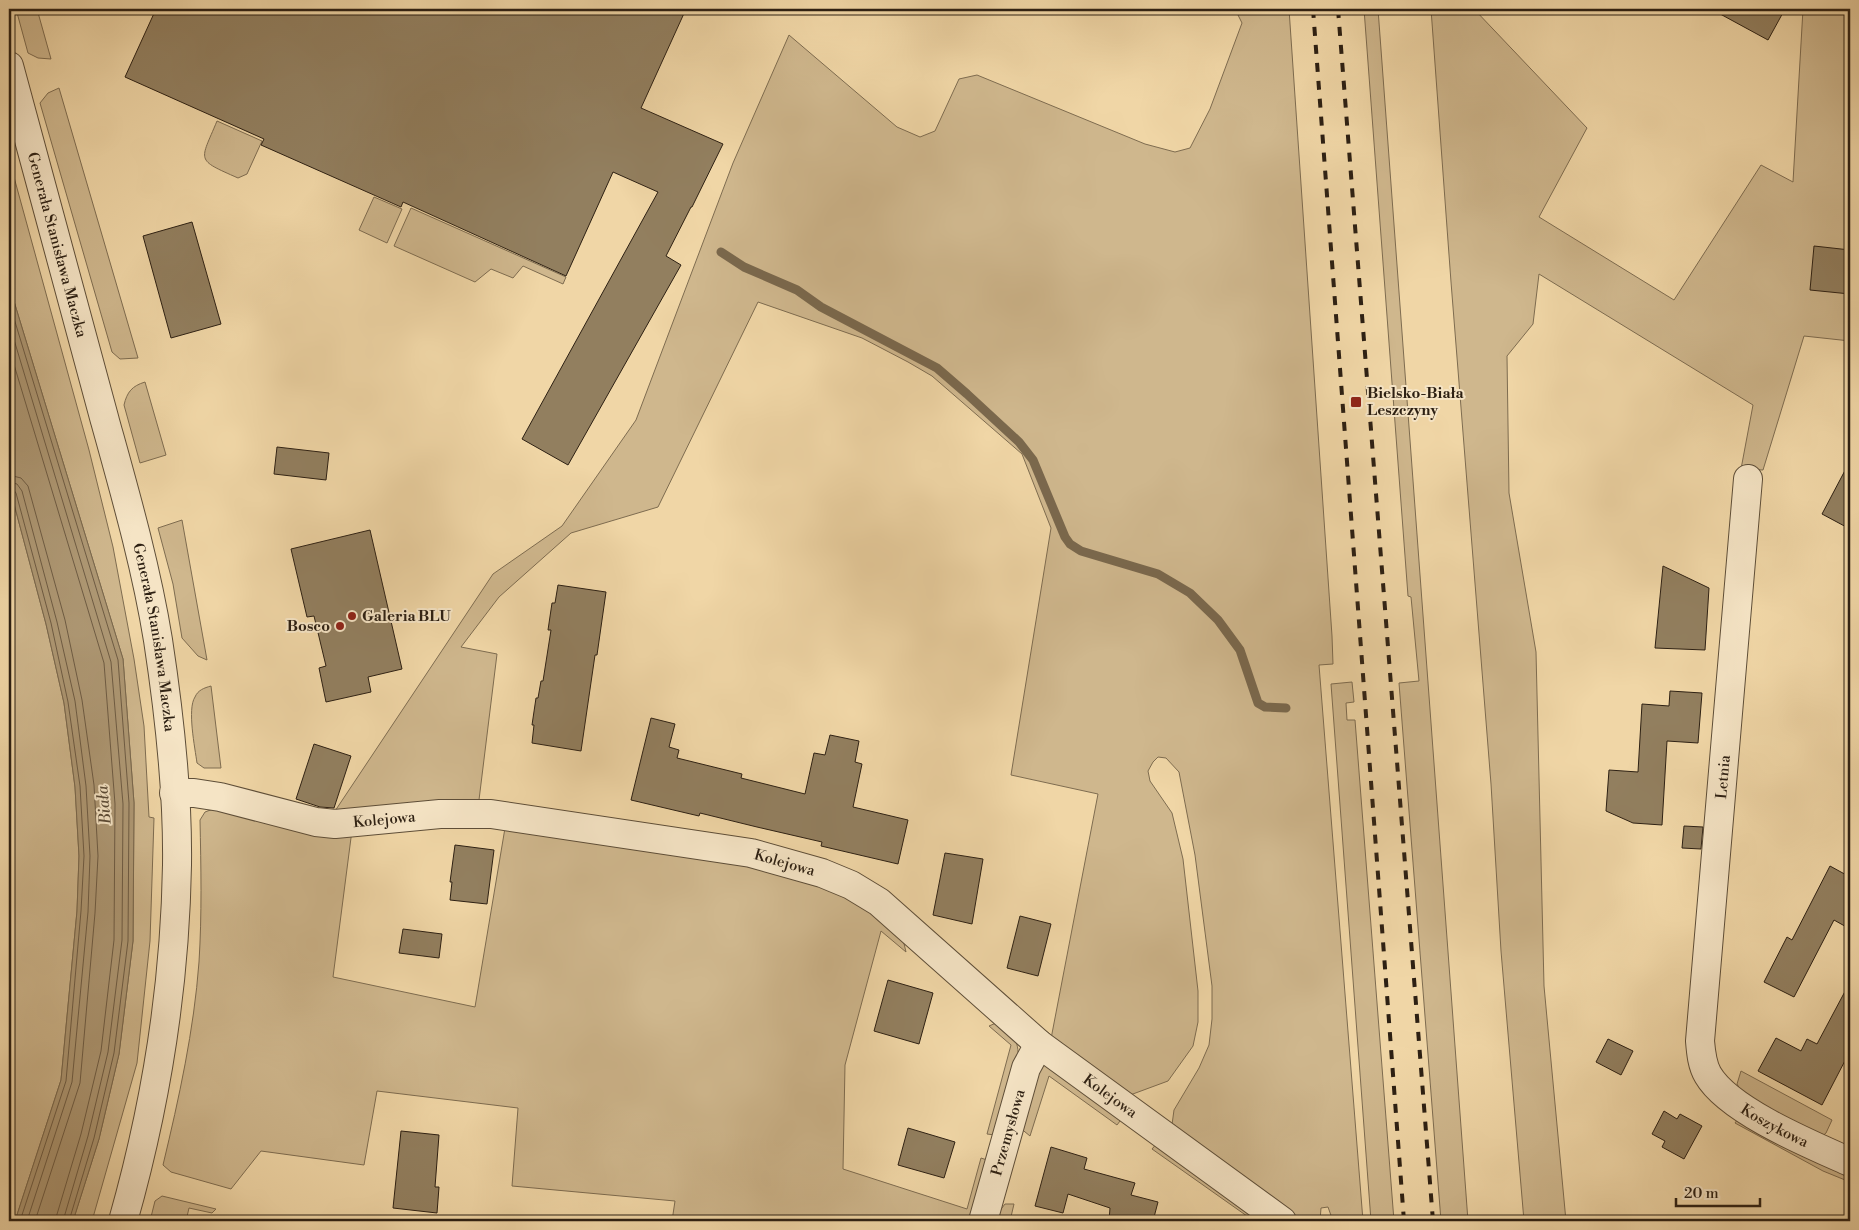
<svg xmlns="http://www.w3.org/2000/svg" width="1859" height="1230" viewBox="0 0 1859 1230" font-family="'Libre Bodoni',serif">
	<rect width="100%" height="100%" fill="#f0d6a6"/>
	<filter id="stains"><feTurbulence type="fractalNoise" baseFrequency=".004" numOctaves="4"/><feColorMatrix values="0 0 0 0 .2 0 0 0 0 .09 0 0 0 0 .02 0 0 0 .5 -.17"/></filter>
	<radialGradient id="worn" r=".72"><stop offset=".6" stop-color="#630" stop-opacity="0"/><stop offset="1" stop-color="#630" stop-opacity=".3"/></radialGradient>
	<!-- green -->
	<g fill="#cfb78d" stroke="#7e6c50">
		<polygon points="16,9 37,9 51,59 38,58 28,53"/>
		<polygon points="1235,9 1289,9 1332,636 1333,664 1319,665 1363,1221 1333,1221 1328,1207 1321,1208 1320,1221 1289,1221 1171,1132 1174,1110 1199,1068 1209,1045 1212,1019 1212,986 1195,855 1179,772 1166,758 1158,757 1153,762 1148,771 1150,781 1172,813 1183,859 1198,991 1198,1022 1193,1046 1168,1081 1122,1098 1050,1044 1098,794 1011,775 1051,528 1022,454 932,376 908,362 862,338 758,302 658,507 571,533 499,597 461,647 497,654 478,808 331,817 493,574 562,526 636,420 733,163 789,35 897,127 920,137 935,131 959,79 977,75 1145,144 1175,152 1190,148 1210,109 1242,23"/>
		<polygon points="1364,9 1378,9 1468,1221 1441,1221 1399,683 1419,681 1411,597 1408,596"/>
		<polygon points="1431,9 1474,9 1587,128 1539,217 1674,300 1761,165 1793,182 1803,9 1850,9 1850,341 1804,336 1763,470 1741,469 1753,405 1539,274 1533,324 1507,356 1509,493 1536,652 1544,986 1566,1221 1524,1221 1501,951 1491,784 1451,282"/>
		<polygon points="59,88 138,358 120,359 112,352 40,103 48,93"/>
		<path d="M217 121 262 141 247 174 238 178C195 159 200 162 217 121Z"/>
		<polygon points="9,159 89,450 113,547 134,659 144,726 149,817 154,818 150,941 137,1063 92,1221 73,1221 99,1139 119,1054 133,941 134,803 123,659 9,285"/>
		<polygon points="374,197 402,209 387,243 359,230"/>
		<polygon points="411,208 566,277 563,284 523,266 513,278 491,269 475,282 394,246"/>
		<path d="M145 382 166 455 140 463 124 405C127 392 132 386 145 382Z"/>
		<polygon points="9,485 46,624 64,703 75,787 79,856 77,911 61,1080 15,1221 9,1221"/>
		<polygon points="182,520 207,660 198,656 182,638 173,584 158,528"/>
		<polygon points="1352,682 1354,702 1346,703 1347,720 1355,720 1394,1221 1371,1221 1331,684"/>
		<path d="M211 686 221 768H204L197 763C195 748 187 709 195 697 198 690 204 688 211 686Z"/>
		<path d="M216 808 352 830 333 977 475 1007 506 822 821 879 901 931 906 952 881 931 845 1065 843 1169 967 1209 981 1158 987 1160 972 1221H672L675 1201 512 1186 518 1108 377 1091 364 1165 261 1151 231 1189 171 1172 163 1165C179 1098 194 1030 199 962 202 914 201 867 200 820L205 812Z"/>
		<path d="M996 1023C1009 1034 1019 1037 1018 1056L995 1135 987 1134 1011 1045 989 1026Z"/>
		<polygon points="1043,1065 1051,1065 1123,1117 1117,1125 1049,1076 1030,1136 1019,1127 1036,1072"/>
		<polygon points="1741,1071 1832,1120 1826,1133 1820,1138 1785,1122 1741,1091 1737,1084"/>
		<polygon points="1740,1116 1850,1171 1850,1182 1823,1171 1735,1123"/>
		<polygon points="1158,1142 1271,1221 1254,1221 1152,1149"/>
		<polygon points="162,1196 216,1209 212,1213 189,1208 186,1221 150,1221 155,1201"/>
		<polygon points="1005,1204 1014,1204 1010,1221 994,1221 995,1217"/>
	</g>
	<!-- water -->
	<polygon fill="#ae9874" stroke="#7a684d" points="9,285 123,659 134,803 133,941 119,1054 99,1139 73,1221 15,1221 61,1080 77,911 79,856 75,787 64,703 46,624 9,485"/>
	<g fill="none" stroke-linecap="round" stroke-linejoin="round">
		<!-- shore -->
		<g stroke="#6e5c44" stroke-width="1">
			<polyline points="9,302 118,660 129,803 128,941 114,1053 94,1138 69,1221"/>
			<polyline points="9,323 111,662 123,804 122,940 108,1052 88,1136 63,1221"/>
			<polyline points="9,348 104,663 115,804 114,940 101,1051 81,1134 55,1221"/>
			<polyline points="9,475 21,478 28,486 65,620 82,700 94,785 98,856 95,913 80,1083 35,1221"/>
			<polyline points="9,482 17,484 22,491 57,622 75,701 86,786 90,856 88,912 72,1082 27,1221"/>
			<polyline points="9,488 13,489 16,493 51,623 68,702 80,786 84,856 81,911 66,1081 20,1221"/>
		</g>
		<!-- stream -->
		<polyline stroke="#7a684d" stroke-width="9" points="721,252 744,267 797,290 821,307 937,368 967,394 1019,442 1033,460 1065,537 1070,544 1081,551 1158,574 1190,593 1218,620 1240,650 1258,703 1265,707 1286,708"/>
	</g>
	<!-- building -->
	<g fill="#927f5f" stroke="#2d2013">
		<polygon points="156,9 686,9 641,108 723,144 692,207 691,207 666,256 681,265 568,465 522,439 658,192 613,172 566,276 403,202 401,207 261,145 264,139 125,77"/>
		<polygon points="1711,9 1785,9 1768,40"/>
		<polygon points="192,222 221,324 171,338 143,236"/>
		<polygon points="1814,246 1850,250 1850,294 1810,290"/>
		<polygon points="277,447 329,453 326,480 274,474"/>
		<polygon points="1850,461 1850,529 1822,514"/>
		<polygon points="370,530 402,669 368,677 371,692 326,702 319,668 326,666 314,616 307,617 291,549"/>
		<polygon points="1663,566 1709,588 1705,650 1655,648"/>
		<polygon points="558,585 606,592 597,655 595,655 581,751 532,743 534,725 532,725 536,698 538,698 541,681 543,681 551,630 548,630 552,603 555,603"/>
		<polygon points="1670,691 1702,693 1698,743 1667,741 1662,825 1633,823 1606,811 1609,770 1638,772 1642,704 1669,706"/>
		<polygon points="651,718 675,724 669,747 679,750 677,758 742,774 741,778 805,794 814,753 825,755 830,735 859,741 855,762 862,764 853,807 908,820 898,864 821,846 822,842 757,827 700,813 699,816 631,800"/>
		<polygon points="314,744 351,756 334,808 320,807 296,799"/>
		<polygon points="1684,826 1703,827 1701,849 1682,848"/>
		<polygon points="455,845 494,850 487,904 450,900 452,882 450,882"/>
		<polygon points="945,853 983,859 972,924 933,915"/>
		<polygon points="1830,866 1850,877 1850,929 1834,920 1794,997 1764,982 1787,937 1792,940"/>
		<polygon points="1020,916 1051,924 1038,976 1007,968"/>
		<polygon points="403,929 442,934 439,958 399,953"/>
		<polygon points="888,980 933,993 919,1044 874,1031"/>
		<polygon points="1850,982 1850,1051 1822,1105 1758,1071 1776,1038 1801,1051 1807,1039 1817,1044"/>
		<polygon points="1608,1039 1633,1051 1621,1075 1596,1062"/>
		<polygon points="1664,1111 1677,1119 1680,1114 1702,1126 1684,1159 1662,1147 1665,1141 1652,1134"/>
		<polygon points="908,1128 955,1142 944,1178 898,1165"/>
		<polygon points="401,1131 439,1135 435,1187 439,1187 437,1213 393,1208"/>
		<polygon points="1051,1147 1087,1158 1084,1169 1135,1183 1131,1195 1158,1202 1153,1221 1109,1221 1110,1208 1068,1194 1063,1213 1035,1206"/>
	</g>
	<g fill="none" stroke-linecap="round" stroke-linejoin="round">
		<defs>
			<g id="minor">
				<path id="s1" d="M9 66C41 185 73 303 105 421 125 493 146 566 158 640 169 712 178 792 177 865 175 986 156 1105 123 1221"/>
				<path id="s2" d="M1748 479 1700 1041C1701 1053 1702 1065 1708 1075 1729 1111 1812 1145 1850 1162"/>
				<path id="s3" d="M174 793H194L220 797 316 822 335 824 440 814H491L751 853 822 873 851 885 879 902 1039 1044 1282 1221"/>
				<path id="s4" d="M983 1221 1026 1068 1039 1044"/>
			</g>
		</defs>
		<!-- minor casing -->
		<use href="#minor" stroke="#5e4e38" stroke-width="30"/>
		<!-- minor -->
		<use href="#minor" stroke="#f5e4c5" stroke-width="28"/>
		<!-- rail -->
		<g stroke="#2d2013" stroke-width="4" stroke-dasharray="9 9" stroke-linecap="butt">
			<polyline points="1313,9 1404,1221"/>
			<polyline points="1338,9 1433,1221"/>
		</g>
	</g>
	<!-- markers -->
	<g fill="#8f2418" stroke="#f5e4c5" stroke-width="2">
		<rect x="1350" y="396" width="12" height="12" rx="2.5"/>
		<circle cx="352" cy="616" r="5"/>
		<circle cx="340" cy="626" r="5"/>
	</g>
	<g text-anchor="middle" stroke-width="4" stroke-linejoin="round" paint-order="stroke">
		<!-- street labels -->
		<g font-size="15" fill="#2d2013" stroke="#f5e4c5">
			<text dy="5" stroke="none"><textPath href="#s1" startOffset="185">Generała Stanisława Maczka</textPath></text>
			<text dy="5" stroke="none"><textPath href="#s1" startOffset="590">Generała Stanisława Maczka</textPath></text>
			<text transform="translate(1723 777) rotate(-85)" y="5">Letnia</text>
			<text dy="5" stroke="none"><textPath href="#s3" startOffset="214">Kolejowa</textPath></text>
			<text dy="5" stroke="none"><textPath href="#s3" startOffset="619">Kolejowa</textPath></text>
			<text dy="5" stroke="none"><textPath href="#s3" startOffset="1024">Kolejowa</textPath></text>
			<text dy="5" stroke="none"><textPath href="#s2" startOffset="684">Koszykowa</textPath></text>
			<text dy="5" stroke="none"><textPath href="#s4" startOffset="92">Przemysłowa</textPath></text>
		</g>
		<!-- poi labels -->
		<g font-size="15" font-weight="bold" fill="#2d2013" stroke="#f5e4c5" text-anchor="start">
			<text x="1367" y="398">Bielsko-Biała<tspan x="1367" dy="17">Leszczyny</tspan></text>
			<text x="362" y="621">Galeria BLU</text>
			<text x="330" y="631" text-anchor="end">Bosco</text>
		</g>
		<!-- water labels -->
		<g font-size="16" font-style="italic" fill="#5a4a35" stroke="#f5e4c5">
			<text transform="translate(103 805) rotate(-95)" y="6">Biała</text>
		</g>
	</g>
	<!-- margin -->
	<rect width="1859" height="1230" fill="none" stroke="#f0d6a6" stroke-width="30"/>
	<rect x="10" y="10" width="1839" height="1210" fill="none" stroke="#2d2013" stroke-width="2.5"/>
	<rect x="15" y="15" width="1829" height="1200" fill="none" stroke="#2d2013"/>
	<!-- scale -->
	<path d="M1676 1198v8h84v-8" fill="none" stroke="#2d2013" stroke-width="2.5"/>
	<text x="1684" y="1198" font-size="15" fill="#2d2013" stroke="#f5e4c5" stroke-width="4" paint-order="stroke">20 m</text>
	<rect width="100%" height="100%" filter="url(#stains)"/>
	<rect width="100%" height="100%" fill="url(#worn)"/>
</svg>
